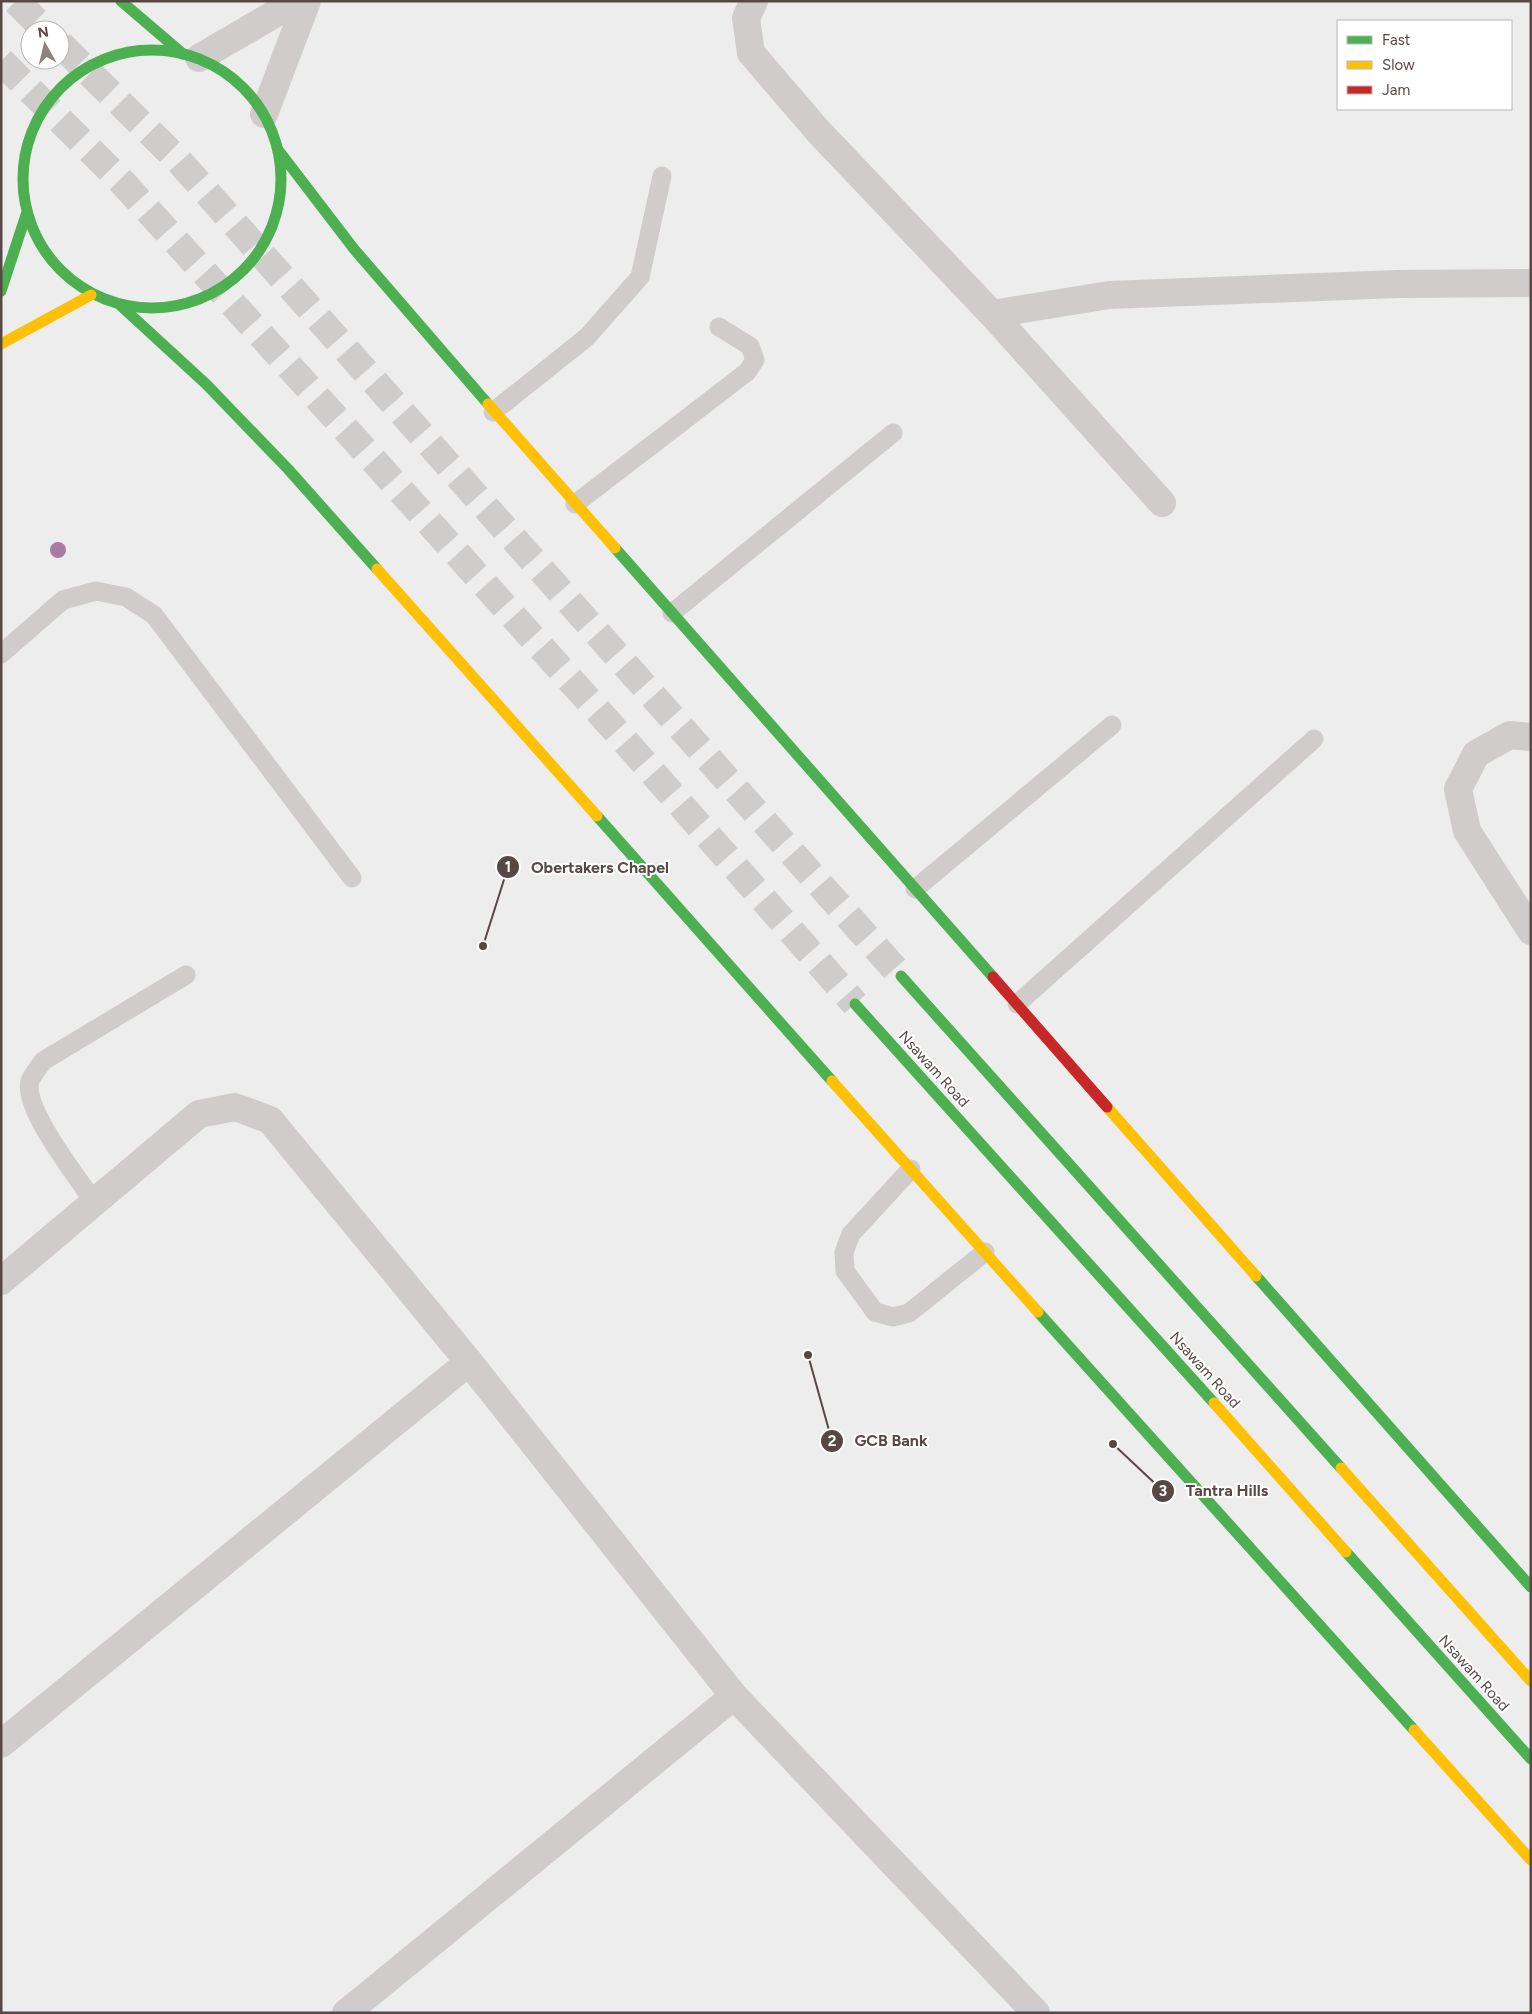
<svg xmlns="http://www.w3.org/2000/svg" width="1532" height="2014" viewBox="0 0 1532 2014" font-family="Figtree,sans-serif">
	<rect width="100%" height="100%" fill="#ededed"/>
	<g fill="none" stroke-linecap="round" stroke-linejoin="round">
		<!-- highway-tunnel -->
		<g stroke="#cfcccc" stroke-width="28" stroke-dasharray="28 14" stroke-linecap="butt">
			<polyline points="16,1 45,30"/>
			<polyline points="60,44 179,161 901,976"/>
			<polyline points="1,61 124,184 298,376 625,741 855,1004"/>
		</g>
		<!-- lane -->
		<g stroke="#d0cccb" stroke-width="19">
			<polyline points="493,412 587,337 640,277 662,176"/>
			<polyline points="575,504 747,372 755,360 750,346 719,327"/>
			<polyline points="672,613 893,433"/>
			<polyline points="1,654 63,600 96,591 126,597 154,615 352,878"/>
			<polyline points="915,889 1112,725"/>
			<polyline points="1017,1004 1314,739"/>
			<polyline points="911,1169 851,1234 844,1252 845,1271 875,1312 893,1317 909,1313 985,1252"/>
			<path d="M94 1202C79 1179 22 1108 30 1081 33 1074 39 1067 43 1061L186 975"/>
		</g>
		<!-- street -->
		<g stroke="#d0cccb" stroke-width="28">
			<polyline points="754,1 746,18 751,53 818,131 992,314 1162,503"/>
			<polyline points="199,58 278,12 302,1"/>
			<polyline points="264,114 307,1"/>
			<polyline points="992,314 1109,295 1398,284 1531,283"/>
			<polyline points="1531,737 1510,735 1476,754 1458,789 1467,831 1531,931"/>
			<polyline points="1,1281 199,1114 235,1107 270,1120 469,1362 734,1696 1036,2013"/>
			<polyline points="1,1744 469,1362"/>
			<polyline points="346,2013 734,1696"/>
		</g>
		<!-- fast -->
		<g stroke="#4caf50" stroke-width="11">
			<polyline points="121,1 183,54"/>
			<circle cx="152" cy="179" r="129"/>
			<polyline points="279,151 354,249 488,404"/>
			<polyline points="1,291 26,215"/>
			<polyline points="120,305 206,384 288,469 377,569"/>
			<polyline points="615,548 993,977"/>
			<polyline points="597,816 832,1081"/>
			<polyline points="901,976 1341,1468"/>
			<polyline points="855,1004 1214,1403"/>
			<polyline points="1256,1276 1531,1587"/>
			<polyline points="1038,1312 1414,1730"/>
			<polyline points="1346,1552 1531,1759"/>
		</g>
		<!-- slow -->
		<g stroke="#ffc107" stroke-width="11">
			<polyline points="1,344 91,295"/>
			<polyline points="488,404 615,548"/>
			<polyline points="377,569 597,816"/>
			<polyline points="832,1081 1038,1312"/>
			<polyline points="1107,1107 1256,1276"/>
			<polyline points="1214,1403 1346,1552"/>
			<polyline points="1341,1468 1531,1681"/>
			<polyline points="1414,1730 1531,1860"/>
		</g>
		<!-- jam -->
		<polyline stroke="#c62828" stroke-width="11" points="993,977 1107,1107"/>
	</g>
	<!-- trees -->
	<circle fill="#a87ca2" cx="58" cy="550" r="8"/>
	<g text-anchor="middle" stroke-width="4" stroke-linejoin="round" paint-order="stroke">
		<!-- street labels -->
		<g font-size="15" fill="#574846" stroke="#fff">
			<text transform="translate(934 1069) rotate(48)" y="5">Nsawam Road</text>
			<text transform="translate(1205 1370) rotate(48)" y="5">Nsawam Road</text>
			<text transform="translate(1474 1673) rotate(48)" y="5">Nsawam Road</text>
		</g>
	</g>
	<!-- callouts -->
	<path fill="none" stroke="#574846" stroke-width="2" d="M483 946L508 867M808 1355L832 1441M1113 1444L1163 1491"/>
	<g fill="#574846" stroke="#fff" stroke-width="2">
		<circle cx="483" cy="946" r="5"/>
		<circle cx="808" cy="1355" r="5"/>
		<circle cx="1113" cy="1444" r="5"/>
		<circle cx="508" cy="867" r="12"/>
		<circle cx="832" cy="1441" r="12"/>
		<circle cx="1163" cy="1491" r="12"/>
	</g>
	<g font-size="15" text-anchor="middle" font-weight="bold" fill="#fff">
		<text x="508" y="872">1</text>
		<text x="832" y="1446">2</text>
		<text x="1163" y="1496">3</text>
	</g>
	<g font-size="16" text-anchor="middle" font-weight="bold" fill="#574846" stroke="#fff" stroke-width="4" stroke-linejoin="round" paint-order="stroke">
		<text x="600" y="873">Obertakers Chapel</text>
		<text x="891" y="1446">GCB Bank</text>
		<text x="1227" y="1496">Tantra Hills</text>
	</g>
	<!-- border -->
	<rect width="1532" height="2014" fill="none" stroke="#574846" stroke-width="5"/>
	<!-- legend -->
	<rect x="1337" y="20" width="175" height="90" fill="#ffffff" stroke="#bcb6b5"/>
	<rect x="1347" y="36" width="25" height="8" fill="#4caf50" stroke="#bcb6b5"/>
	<text x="1382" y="45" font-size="15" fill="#574846">Fast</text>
	<rect x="1347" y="61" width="25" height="8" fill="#ffc107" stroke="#bcb6b5"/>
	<text x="1382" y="70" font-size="15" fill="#574846">Slow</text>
	<rect x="1347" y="86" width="25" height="8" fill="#c62828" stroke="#bcb6b5"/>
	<text x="1382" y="95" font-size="15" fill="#574846">Jam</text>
	<!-- north arrow -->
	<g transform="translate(45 45) rotate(352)"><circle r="24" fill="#ffffff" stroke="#bcb6b5"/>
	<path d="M0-4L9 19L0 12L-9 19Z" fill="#8c8280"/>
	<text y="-8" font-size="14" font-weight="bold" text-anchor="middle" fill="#574846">N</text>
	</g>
</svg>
